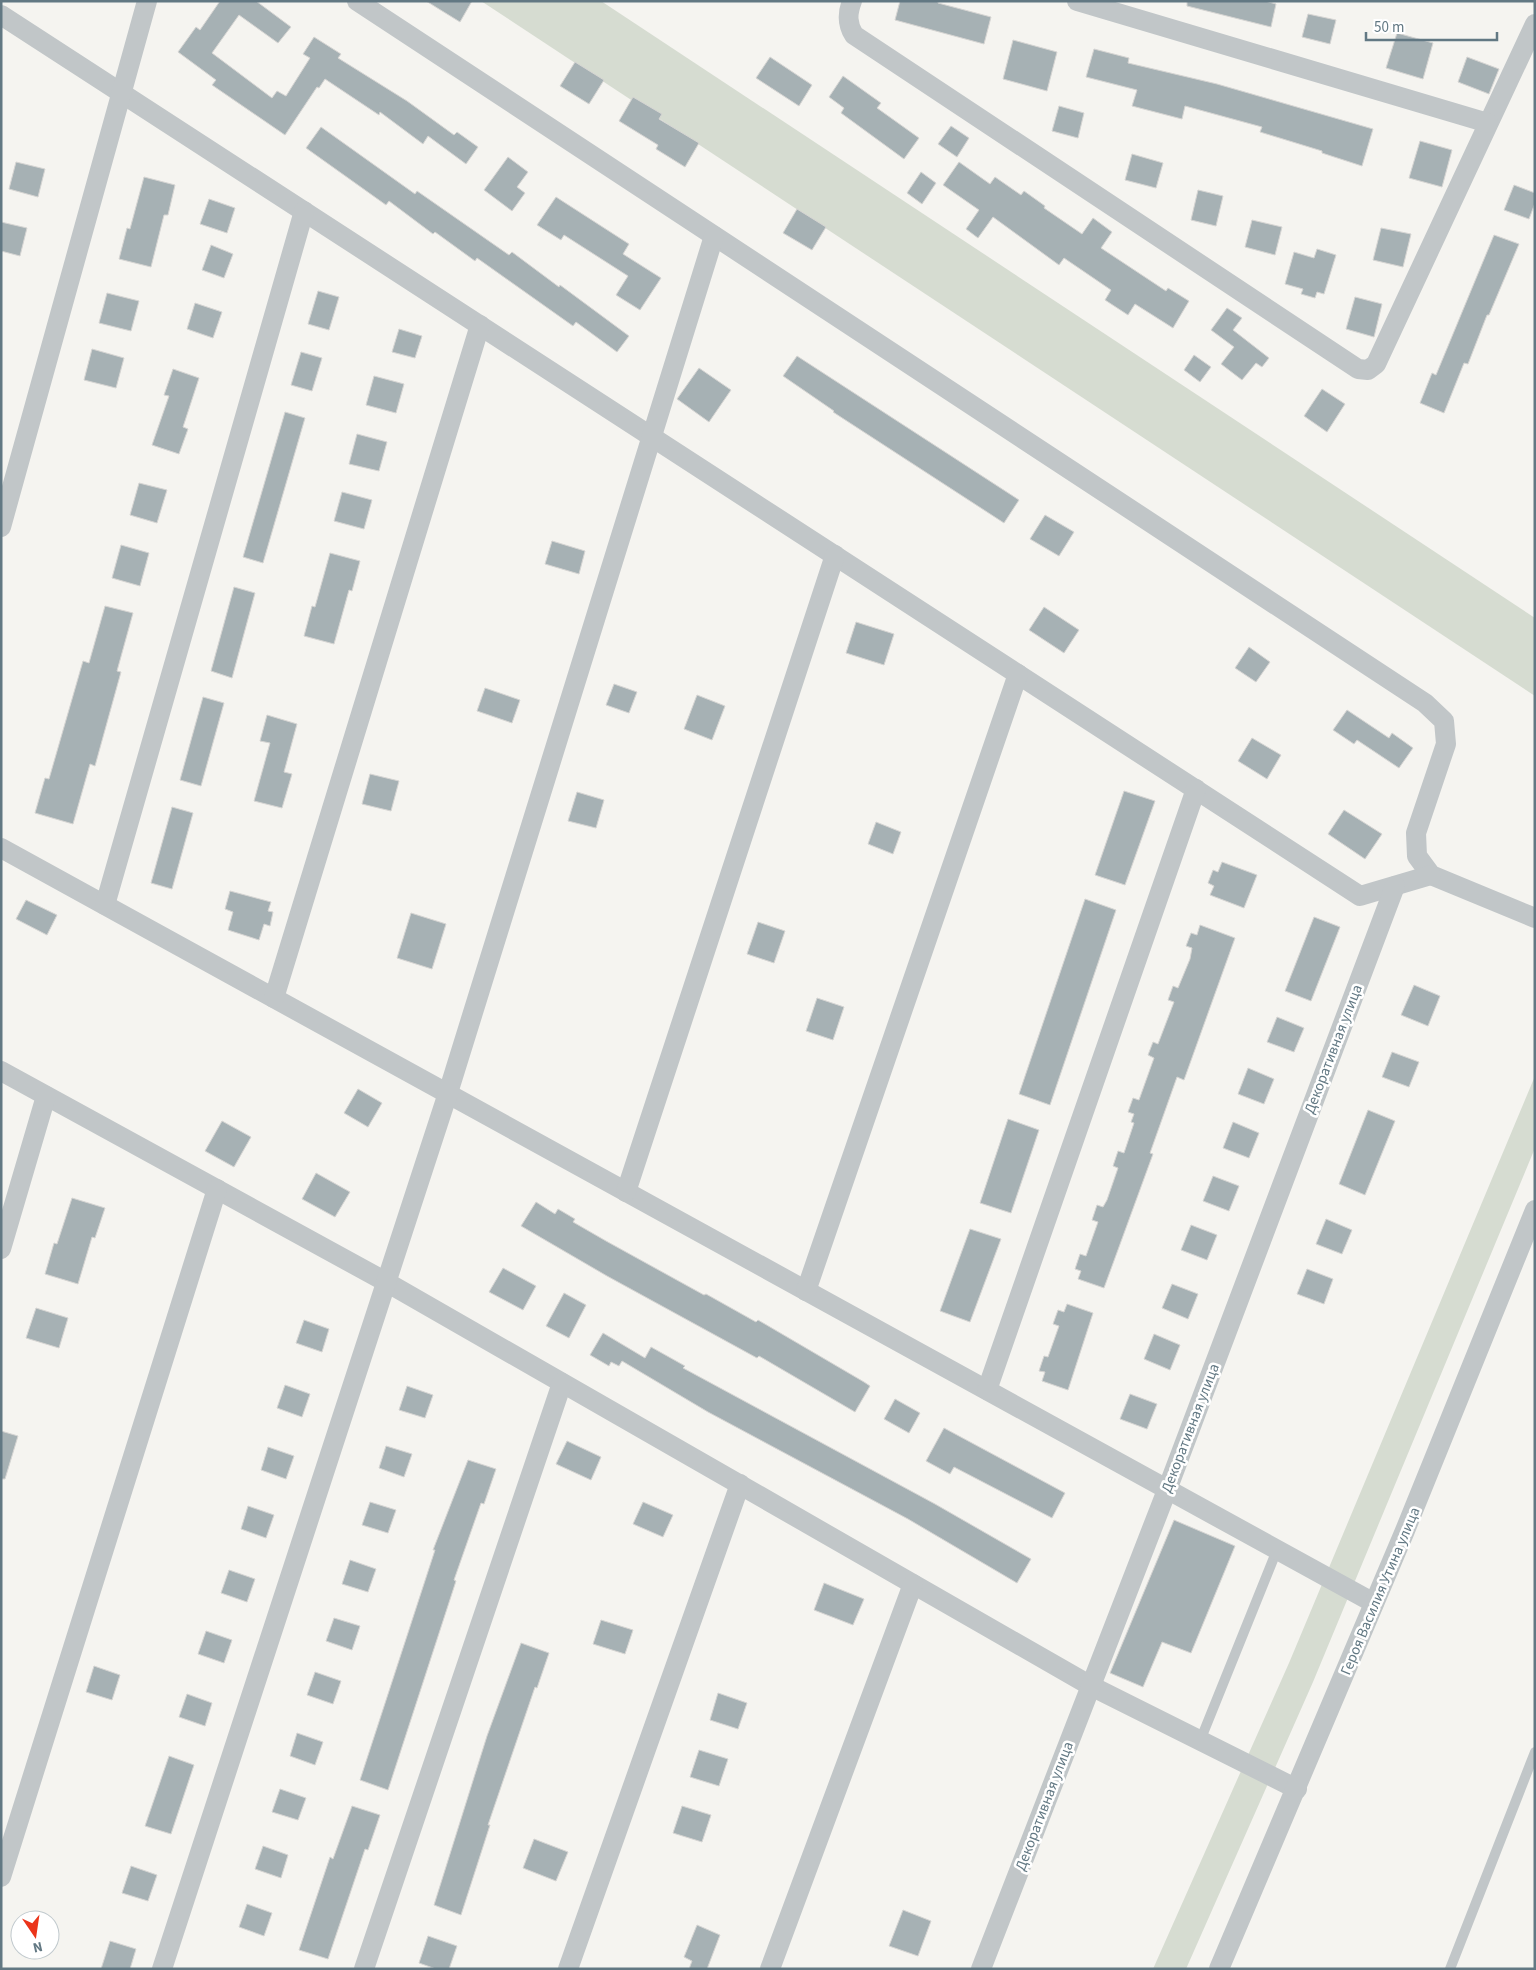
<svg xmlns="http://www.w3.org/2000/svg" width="1536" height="1970" viewBox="0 0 1536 1970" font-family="'Source Sans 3',sans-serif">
	<rect width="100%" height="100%" fill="#f5f4f0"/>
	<!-- green -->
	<g fill="#d6dcd1">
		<polygon points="481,1 601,1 1535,618 1535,696"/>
		<polygon points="1535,1076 1535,1148 1313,1682 1186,1969 1153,1969 1289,1663"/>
	</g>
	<!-- building -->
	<g fill="#a6b1b4" stroke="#d6d5d3">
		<polygon points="220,1 256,1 291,27 278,43 239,15 212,53 272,98 277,91 286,96 310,58 303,54 314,37 341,54 338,58 407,101 454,135 457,132 478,147 466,164 428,136 423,144 380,112 379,115 325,79 319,88 317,87 285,135 212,85 216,80 178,52 196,27 200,30"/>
		<polygon points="426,1 472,1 460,22"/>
		<polygon points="900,1 938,1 938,3 991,17 984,44 895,20"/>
		<polygon points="1187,1 1265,1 1276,4 1271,27 1187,6"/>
		<polygon points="1308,14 1336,20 1330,44 1302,37"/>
		<polygon points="1397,33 1433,43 1423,79 1386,68"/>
		<polygon points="1013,40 1057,52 1047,91 1003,79"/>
		<polygon points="1094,49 1129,58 1128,63 1217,84 1373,129 1362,166 1322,153 1322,151 1260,132 1262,127 1185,106 1182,119 1132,106 1137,90 1086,77"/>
		<polygon points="770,57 812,85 799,106 756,78"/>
		<polygon points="1467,57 1499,69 1489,94 1458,82"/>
		<polygon points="575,62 604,80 589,104 560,86"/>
		<polygon points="843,76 881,103 877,108 919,138 904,159 841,113 844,108 829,97"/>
		<polygon points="633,97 662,114 659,119 699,143 685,167 656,149 658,145 619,121"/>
		<polygon points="1059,106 1084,113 1078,138 1052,131"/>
		<polygon points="951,126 969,138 957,157 938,144"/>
		<polygon points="321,127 415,194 417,191 509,255 512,252 559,287 560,285 629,336 617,352 576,322 573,326 477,258 475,261 435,232 433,234 389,201 386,205 306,148"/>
		<polygon points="1420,141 1452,150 1442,187 1409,178"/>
		<polygon points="1132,154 1163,163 1156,188 1125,180"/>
		<polygon points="508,157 528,172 517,187 525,193 512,211 484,190"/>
		<polygon points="16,162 45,169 38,197 9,189"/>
		<polygon points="959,162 990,184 995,177 1021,195 1024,191 1045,206 1044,208 1082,234 1093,218 1112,232 1101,248 1166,291 1168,288 1189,301 1173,328 1135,304 1128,315 1105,300 1111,290 1064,258 1059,265 993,217 978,238 966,229 979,210 943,185"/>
		<polygon points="921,172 936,183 922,204 907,193"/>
		<polygon points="144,177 175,185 168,215 164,215 151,267 119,259 127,228 130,229"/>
		<polygon points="1514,185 1535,193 1535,203 1529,219 1504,210"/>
		<polygon points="1198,190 1223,196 1216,226 1191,220"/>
		<polygon points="556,197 629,244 623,254 661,278 640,310 616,295 628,276 564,235 561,240 537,225"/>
		<polygon points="209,199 235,208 227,233 200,224"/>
		<polygon points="797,209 826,227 812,250 783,233"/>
		<polygon points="1252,220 1282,227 1275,255 1245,247"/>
		<polygon points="1,222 27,228 20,256 1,251"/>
		<polygon points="1381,228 1411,234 1403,267 1373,260"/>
		<polygon points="1494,235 1519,244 1489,315 1487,315 1468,364 1464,363 1444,413 1420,403 1432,373 1436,375"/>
		<polygon points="211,245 233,254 224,278 202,270"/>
		<polygon points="1317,249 1336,255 1324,294 1317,292 1315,298 1301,294 1303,289 1285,284 1294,252 1314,258"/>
		<polygon points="318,291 339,297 329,330 308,324"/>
		<polygon points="107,293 139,301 131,331 99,323"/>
		<polygon points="1355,297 1382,304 1374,337 1346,329"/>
		<polygon points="195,303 222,312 213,338 187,329"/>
		<polygon points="1227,308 1242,318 1233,330 1269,358 1262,367 1256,363 1242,380 1221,364 1234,347 1211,330"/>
		<polygon points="399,329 422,336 415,358 392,352"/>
		<polygon points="92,349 124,358 116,388 84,380"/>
		<polygon points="301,352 322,358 312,391 291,385"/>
		<polygon points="1194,355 1211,367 1200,382 1184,370"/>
		<polygon points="797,356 1019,500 1004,523 833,412 834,411 783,376"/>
		<polygon points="699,368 731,390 709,422 677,399"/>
		<polygon points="173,369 199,378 183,427 188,429 179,454 152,445 169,396 164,395"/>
		<polygon points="374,376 404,384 396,413 366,405"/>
		<polygon points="1322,389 1345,404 1327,432 1304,416"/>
		<polygon points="285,412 305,418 263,563 243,557"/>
		<polygon points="357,434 387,442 379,471 349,464"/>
		<polygon points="139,483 167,490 157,523 130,515"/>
		<polygon points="342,492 372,500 364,529 334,521"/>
		<polygon points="1045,515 1074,532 1059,556 1030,539"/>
		<polygon points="552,541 585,551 579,574 545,564"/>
		<polygon points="121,545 149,553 140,586 112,578"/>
		<polygon points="330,553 360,561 352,591 349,590 334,644 304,636 312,606 315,607"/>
		<polygon points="234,587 255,593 232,678 211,671"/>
		<polygon points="105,606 133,613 117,671 121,672 95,766 90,764 73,824 35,813 45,778 49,779 83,661 89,663"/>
		<polygon points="1044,607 1079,630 1064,653 1029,630"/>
		<polygon points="856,622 894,634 884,665 846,653"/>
		<polygon points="1249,647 1270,662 1256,682 1235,668"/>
		<polygon points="614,684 637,692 629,713 606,705"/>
		<polygon points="485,688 520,700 512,723 477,711"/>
		<polygon points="697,695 725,706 712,740 684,729"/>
		<polygon points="203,697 224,703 201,786 180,780"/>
		<polygon points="1347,710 1389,738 1392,733 1413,748 1399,768 1357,740 1354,744 1333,730"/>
		<polygon points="267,715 297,724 284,772 292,774 282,808 254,801 270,743 260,741"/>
		<polygon points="1252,738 1281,755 1267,779 1238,761"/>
		<polygon points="370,774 399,781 391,811 362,804"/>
		<polygon points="1124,791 1155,801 1125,885 1095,875"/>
		<polygon points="577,792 604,800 596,828 568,821"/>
		<polygon points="172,807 193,813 172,889 151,883"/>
		<polygon points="1344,810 1382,834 1365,859 1328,834"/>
		<polygon points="876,822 901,832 893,854 868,844"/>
		<polygon points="1222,862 1257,875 1244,908 1210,895 1214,886 1208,883 1213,870 1218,872"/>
		<polygon points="230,891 271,902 268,911 273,912 270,926 264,924 259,940 228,930 233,912 225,909"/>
		<polygon points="1085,899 1116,910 1050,1105 1019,1094"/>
		<polygon points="26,900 57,915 47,935 16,919"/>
		<polygon points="411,913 446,924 432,969 397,958"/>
		<polygon points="1314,917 1340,927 1311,1001 1285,991"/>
		<polygon points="758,922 785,931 774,963 747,954"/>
		<polygon points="1200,925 1235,938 1184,1080 1177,1077 1150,1153 1153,1154 1104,1288 1078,1279 1081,1271 1075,1269 1080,1254 1086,1256 1098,1222 1092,1220 1097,1205 1103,1207 1107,1200 1118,1168 1113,1166 1118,1151 1124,1153 1134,1123 1131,1122 1134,1114 1128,1112 1133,1098 1139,1100 1154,1058 1148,1055 1153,1042 1158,1044 1174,1002 1168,1000 1173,986 1178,988 1190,959 1192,948 1186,946 1191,933 1197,935"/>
		<polygon points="1414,985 1440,996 1428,1026 1401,1015"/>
		<polygon points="817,998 844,1007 833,1040 806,1031"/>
		<polygon points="1277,1017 1304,1028 1294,1052 1267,1042"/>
		<polygon points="1392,1052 1419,1062 1409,1087 1382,1077"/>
		<polygon points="1248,1068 1274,1079 1264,1104 1238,1094"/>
		<polygon points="358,1089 382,1103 368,1127 344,1113"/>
		<polygon points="1368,1110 1395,1121 1365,1195 1339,1184"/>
		<polygon points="1008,1119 1039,1130 1011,1213 980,1203"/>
		<polygon points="222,1121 251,1137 234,1167 205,1151"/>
		<polygon points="1233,1122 1259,1133 1249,1158 1223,1148"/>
		<polygon points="316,1173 350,1192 335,1217 302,1199"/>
		<polygon points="1213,1176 1239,1186 1229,1211 1203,1201"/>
		<polygon points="72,1198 105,1208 95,1238 92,1237 78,1284 45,1274 54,1243 57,1244"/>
		<polygon points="536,1202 555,1214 558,1209 575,1219 573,1222 606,1241 704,1295 706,1294 756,1322 758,1320 864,1382 870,1386 855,1412 759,1356 757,1358 607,1276 521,1226"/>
		<polygon points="1326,1219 1352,1230 1342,1254 1316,1244"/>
		<polygon points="1191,1225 1217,1235 1207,1260 1181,1250"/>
		<polygon points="970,1229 1001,1239 970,1322 940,1311"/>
		<polygon points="503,1268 536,1286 523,1310 489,1292"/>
		<polygon points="1307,1269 1333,1279 1324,1304 1297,1294"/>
		<polygon points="1172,1284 1198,1294 1188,1319 1162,1308"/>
		<polygon points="564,1293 586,1305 569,1338 546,1326"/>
		<polygon points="1067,1304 1093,1313 1068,1390 1042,1381 1045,1372 1039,1371 1044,1356 1048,1357 1059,1326 1053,1324 1058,1310 1064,1312"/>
		<polygon points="36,1308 68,1318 59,1348 26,1338"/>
		<polygon points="304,1320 329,1329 322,1352 296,1343"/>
		<polygon points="603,1333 645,1358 651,1347 685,1366 683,1368 935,1504 1031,1559 1017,1583 908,1519 708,1412 622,1361 619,1366 611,1362 609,1366 590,1355"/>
		<polygon points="1154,1334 1180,1345 1170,1370 1144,1359"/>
		<polygon points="285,1385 310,1394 302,1417 277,1408"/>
		<polygon points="407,1386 433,1395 425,1418 399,1410"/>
		<polygon points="1130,1394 1157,1404 1147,1429 1120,1419"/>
		<polygon points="895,1399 920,1413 909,1433 884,1419"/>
		<polygon points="944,1428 1065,1493 1052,1518 954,1467 950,1474 926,1461"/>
		<polygon points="1,1431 18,1436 5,1479 1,1479"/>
		<polygon points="567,1441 601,1457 591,1480 556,1464"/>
		<polygon points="386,1446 412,1454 404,1477 379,1468"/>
		<polygon points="268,1447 294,1456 286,1479 261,1470"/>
		<polygon points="468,1460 496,1469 484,1504 481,1503 454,1580 456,1581 388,1790 360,1780 435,1550 433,1550"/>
		<polygon points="370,1502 396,1510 388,1533 362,1525"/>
		<polygon points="643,1502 673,1515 663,1537 633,1524"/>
		<polygon points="248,1506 274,1515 266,1538 241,1529"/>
		<polygon points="1174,1520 1235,1546 1191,1653 1162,1642 1143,1687 1110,1673"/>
		<polygon points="350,1560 376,1569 368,1592 342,1584"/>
		<polygon points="229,1570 255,1579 247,1602 221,1593"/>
		<polygon points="824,1583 864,1599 853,1625 814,1610"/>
		<polygon points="334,1618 360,1626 352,1650 326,1641"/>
		<polygon points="601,1620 633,1630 625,1654 593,1644"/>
		<polygon points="206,1631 232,1640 224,1663 198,1654"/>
		<polygon points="521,1643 549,1653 537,1688 535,1687 488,1825 490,1825 461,1915 434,1905 487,1736"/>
		<polygon points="94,1666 120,1675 112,1700 86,1692"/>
		<polygon points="315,1672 341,1681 333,1704 307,1695"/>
		<polygon points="718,1693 747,1703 738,1729 710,1720"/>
		<polygon points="187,1694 212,1703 205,1726 179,1717"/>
		<polygon points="297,1733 323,1742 315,1765 290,1756"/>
		<polygon points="699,1750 728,1759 719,1786 690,1777"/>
		<polygon points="169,1756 194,1765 171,1834 145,1826"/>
		<polygon points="280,1789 306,1798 298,1820 272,1812"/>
		<polygon points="352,1806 380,1815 368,1850 365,1849 328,1959 299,1950 330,1857 333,1859"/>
		<polygon points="682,1806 711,1815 702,1842 673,1833"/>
		<polygon points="534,1839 568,1852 556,1881 523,1868"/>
		<polygon points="263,1846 288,1855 281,1878 255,1869"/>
		<polygon points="131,1866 157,1875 148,1901 122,1893"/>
		<polygon points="247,1904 272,1913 264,1936 239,1927"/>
		<polygon points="903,1910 931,1921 918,1956 889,1946"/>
		<polygon points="697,1925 720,1935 707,1969 689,1969 692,1961 684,1957"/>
		<polygon points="428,1936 457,1946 449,1969 436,1969 419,1963"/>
		<polygon points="110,1941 136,1949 130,1969 101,1969"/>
	</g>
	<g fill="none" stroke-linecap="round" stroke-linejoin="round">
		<!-- service -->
		<g stroke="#c1c6c8" stroke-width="10">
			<polyline points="1200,1741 1277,1550"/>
			<polyline points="1450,1969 1535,1752"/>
		</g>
		<!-- minor -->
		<g stroke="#c1c6c8" stroke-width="20">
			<polyline points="357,1 1425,703 1444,721 1446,744 1416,833 1417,856 1431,875 1535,918"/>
			<path d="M852 1C847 14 847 24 854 35L1358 369 1368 370 1376 364 1535 24"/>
			<polyline points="1077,1 1488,123"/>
			<polyline points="1,15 1360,896 1431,875"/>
			<polyline points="1,527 147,1"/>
			<polyline points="1,848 1374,1603"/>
			<polyline points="105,905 304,211"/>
			<polyline points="274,998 480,325"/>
			<polyline points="1,1071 388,1283 1091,1686 1297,1789"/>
			<polyline points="626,1192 835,555"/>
			<polyline points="1,1249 46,1096"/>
			<polyline points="806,1291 1018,674"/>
			<polyline points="987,1390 1196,789"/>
			<polyline points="1,1877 217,1189"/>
			<polyline points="162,1969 448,1093 714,236"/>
			<polyline points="364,1969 562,1383"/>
			<polyline points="568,1969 740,1484"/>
			<polyline points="770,1969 913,1584"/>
			<polyline points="981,1969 1167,1490 1395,886"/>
			<polyline points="1219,1969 1404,1533 1535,1210"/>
		</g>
	</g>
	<g text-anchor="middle" stroke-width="5" stroke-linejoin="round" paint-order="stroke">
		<!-- street labels -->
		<g font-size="15" fill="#627883" stroke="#fff">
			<text transform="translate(1333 1049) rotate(-69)" y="5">Декоративная улица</text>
			<text transform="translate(1190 1428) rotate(-69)" y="5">Декоративная улица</text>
			<text transform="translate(1380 1591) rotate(-67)" y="5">Героя Василия Утина улица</text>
			<text transform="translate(1044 1806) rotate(-69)" y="5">Декоративная улица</text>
		</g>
	</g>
	<!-- border -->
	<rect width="1536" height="1970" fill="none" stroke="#627883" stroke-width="5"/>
	<!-- north arrow -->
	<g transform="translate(35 1935) rotate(167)"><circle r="24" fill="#ffffff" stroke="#c0c9cd"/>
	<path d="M0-4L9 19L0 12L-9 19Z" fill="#eb341a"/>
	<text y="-8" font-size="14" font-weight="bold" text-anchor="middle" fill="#627883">N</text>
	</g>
	<!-- scale -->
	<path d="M1366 32v8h131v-8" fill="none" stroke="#627883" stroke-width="2.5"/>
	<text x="1374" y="32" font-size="15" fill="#627883" stroke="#ffffff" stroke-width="4" paint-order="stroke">50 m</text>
</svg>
